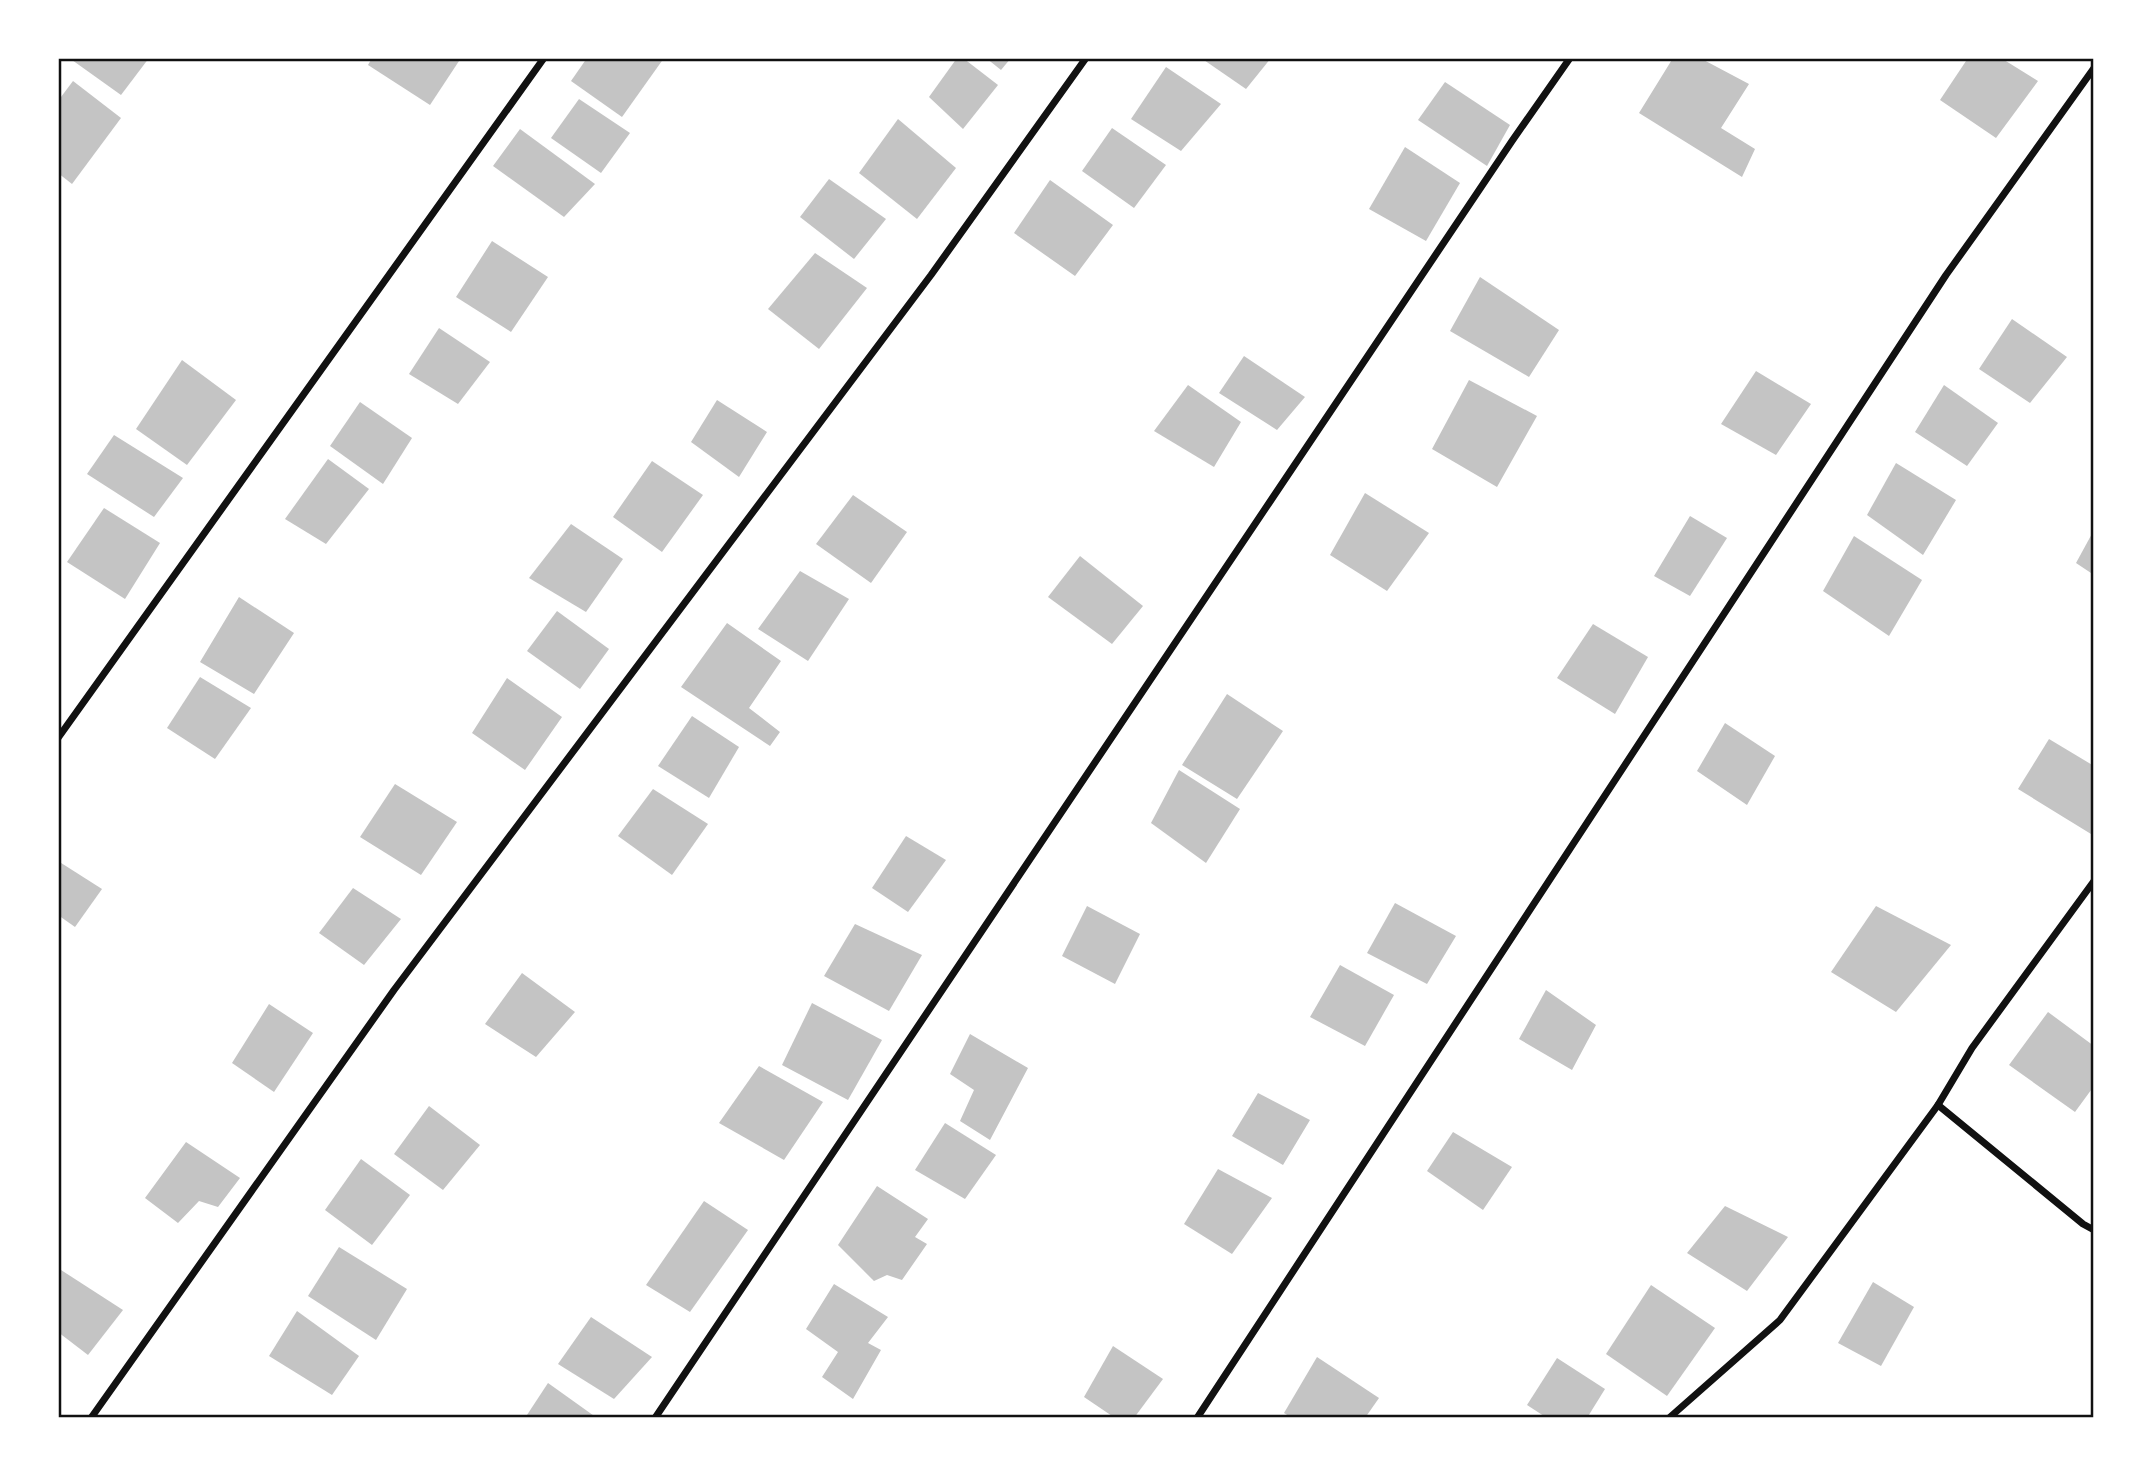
<svg xmlns="http://www.w3.org/2000/svg" width="2152" height="1476" viewBox="0 0 2152 1476" font-family="Lora,serif">
	<rect width="100%" height="100%" fill="#fff"/>
	<!-- building -->
	<g fill="#c4c4c4">
		<polygon points="73,58 149,58 121,95 72,60"/>
		<polygon points="372,58 461,58 430,105 368,65"/>
		<polygon points="587,58 664,58 622,117 571,81"/>
		<polygon points="957,58 963,58 998,85 963,129 929,97"/>
		<polygon points="986,58 1011,58 1001,70"/>
		<polygon points="1201,58 1271,58 1246,89"/>
		<polygon points="1673,58 1700,58 1749,84 1721,128 1755,149 1742,177 1639,113"/>
		<polygon points="1968,58 2001,58 2038,81 1996,138 1940,100"/>
		<polygon points="1166,67 1221,104 1181,151 1131,119"/>
		<polygon points="73,81 121,118 72,184 58,173 58,101"/>
		<polygon points="1445,82 1510,125 1487,166 1418,120"/>
		<polygon points="579,99 630,133 601,173 551,138"/>
		<polygon points="898,119 956,168 917,219 859,173"/>
		<polygon points="1112,128 1166,165 1134,208 1082,171"/>
		<polygon points="520,129 595,184 564,217 493,166"/>
		<polygon points="1405,147 1460,183 1426,241 1369,209"/>
		<polygon points="829,179 886,219 854,259 800,217"/>
		<polygon points="1050,180 1113,225 1075,276 1014,233"/>
		<polygon points="492,241 548,277 511,332 456,297"/>
		<polygon points="815,253 867,288 819,349 768,309"/>
		<polygon points="1480,277 1559,330 1529,377 1450,331"/>
		<polygon points="2012,319 2067,357 2030,403 1979,369"/>
		<polygon points="439,328 490,362 458,404 409,374"/>
		<polygon points="1244,356 1305,397 1277,430 1219,393"/>
		<polygon points="182,360 236,400 187,465 136,429"/>
		<polygon points="1756,371 1811,404 1776,455 1721,424"/>
		<polygon points="1469,380 1537,416 1497,487 1432,449"/>
		<polygon points="1188,385 1241,422 1214,467 1154,431"/>
		<polygon points="1944,385 1998,423 1967,466 1915,432"/>
		<polygon points="717,400 767,432 739,477 691,442"/>
		<polygon points="360,402 412,438 383,484 330,446"/>
		<polygon points="114,435 183,478 154,517 87,474"/>
		<polygon points="328,459 369,489 326,544 285,519"/>
		<polygon points="652,461 703,495 662,552 613,517"/>
		<polygon points="1896,463 1956,500 1923,555 1867,515"/>
		<polygon points="1365,493 1429,533 1387,591 1330,555"/>
		<polygon points="853,495 907,532 871,583 816,544"/>
		<polygon points="104,508 160,543 125,599 67,562"/>
		<polygon points="1690,516 1727,538 1690,596 1654,576"/>
		<polygon points="571,524 623,559 586,612 529,578"/>
		<polygon points="2094,530 2094,575 2076,563"/>
		<polygon points="1854,536 1922,580 1889,636 1823,591"/>
		<polygon points="1080,556 1143,606 1112,644 1048,597"/>
		<polygon points="800,571 849,599 808,661 758,629"/>
		<polygon points="239,597 294,633 254,694 200,662"/>
		<polygon points="557,611 609,649 580,689 527,651"/>
		<polygon points="727,623 781,661 749,708 780,732 770,746 681,687"/>
		<polygon points="1593,624 1648,657 1615,714 1557,678"/>
		<polygon points="200,677 251,708 215,759 167,728"/>
		<polygon points="507,678 562,717 525,770 472,733"/>
		<polygon points="1227,694 1283,731 1237,799 1182,765"/>
		<polygon points="692,716 739,747 709,798 658,766"/>
		<polygon points="1725,723 1775,756 1747,805 1697,771"/>
		<polygon points="2049,739 2094,766 2094,829 2091,834 2018,789"/>
		<polygon points="1179,770 1240,809 1206,863 1151,823"/>
		<polygon points="395,784 457,822 421,875 360,837"/>
		<polygon points="653,789 708,824 672,875 618,836"/>
		<polygon points="906,836 946,860 908,912 872,888"/>
		<polygon points="58,861 102,889 75,927 58,915"/>
		<polygon points="353,888 401,919 364,965 319,933"/>
		<polygon points="1395,903 1456,936 1427,984 1367,953"/>
		<polygon points="1087,906 1140,934 1115,984 1062,956"/>
		<polygon points="1876,906 1951,945 1896,1012 1831,972"/>
		<polygon points="855,924 922,955 889,1011 824,976"/>
		<polygon points="1340,965 1394,995 1365,1046 1310,1017"/>
		<polygon points="522,973 575,1012 536,1057 485,1024"/>
		<polygon points="1546,990 1596,1025 1572,1070 1519,1039"/>
		<polygon points="812,1003 882,1040 848,1100 782,1065"/>
		<polygon points="269,1004 313,1033 274,1092 232,1063"/>
		<polygon points="2048,1012 2094,1046 2094,1086 2075,1112 2009,1065"/>
		<polygon points="970,1034 1028,1068 990,1140 960,1121 974,1090 950,1074"/>
		<polygon points="759,1066 823,1102 784,1160 719,1123"/>
		<polygon points="1258,1093 1310,1120 1283,1165 1232,1136"/>
		<polygon points="429,1106 480,1145 443,1190 394,1154"/>
		<polygon points="945,1123 996,1155 965,1199 915,1170"/>
		<polygon points="1453,1132 1512,1167 1483,1210 1427,1171"/>
		<polygon points="186,1142 240,1178 218,1207 199,1201 178,1223 145,1198"/>
		<polygon points="361,1159 410,1195 372,1245 325,1210"/>
		<polygon points="1218,1169 1272,1198 1232,1254 1184,1224"/>
		<polygon points="877,1186 928,1219 915,1237 927,1244 902,1280 887,1275 874,1281 838,1245"/>
		<polygon points="704,1201 748,1230 690,1312 646,1285"/>
		<polygon points="1725,1206 1788,1237 1747,1291 1687,1253"/>
		<polygon points="339,1247 407,1289 376,1340 308,1296"/>
		<polygon points="61,1270 123,1310 88,1355 58,1332 58,1274"/>
		<polygon points="1873,1282 1914,1307 1881,1366 1838,1343"/>
		<polygon points="834,1284 888,1317 868,1343 881,1350 853,1399 822,1377 838,1352 806,1329"/>
		<polygon points="1651,1285 1715,1328 1667,1396 1606,1354"/>
		<polygon points="297,1311 359,1356 332,1395 269,1356"/>
		<polygon points="591,1317 652,1357 614,1399 558,1364"/>
		<polygon points="1113,1346 1163,1379 1134,1418 1115,1418 1084,1397"/>
		<polygon points="1317,1357 1379,1398 1365,1418 1292,1418 1284,1413"/>
		<polygon points="1557,1358 1605,1389 1587,1418 1547,1418 1527,1405"/>
		<polygon points="548,1383 597,1418 525,1418"/>
	</g>
	<g fill="none" stroke-linecap="round" stroke-linejoin="round">
		<!-- minor -->
		<g stroke="#111" stroke-width="7">
			<polyline points="58,738 544,58"/>
			<polyline points="1938,1105 2083,1224 2094,1230"/>
			<polyline points="91,1418 394,990 931,275 1086,58"/>
			<polyline points="655,1418 1512,141 1570,58"/>
			<polyline points="1197,1418 1946,275 2094,68"/>
			<polyline points="1669,1418 1780,1320 1938,1105 1972,1048 2094,881"/>
		</g>
	</g>
	<!-- border -->
	<rect width="2152" height="1476" fill="none" stroke="#ffffff" stroke-width="119"/>
	<rect x="60" y="60" width="2032" height="1356" fill="none" stroke="#111" stroke-width="2.5"/>
</svg>
